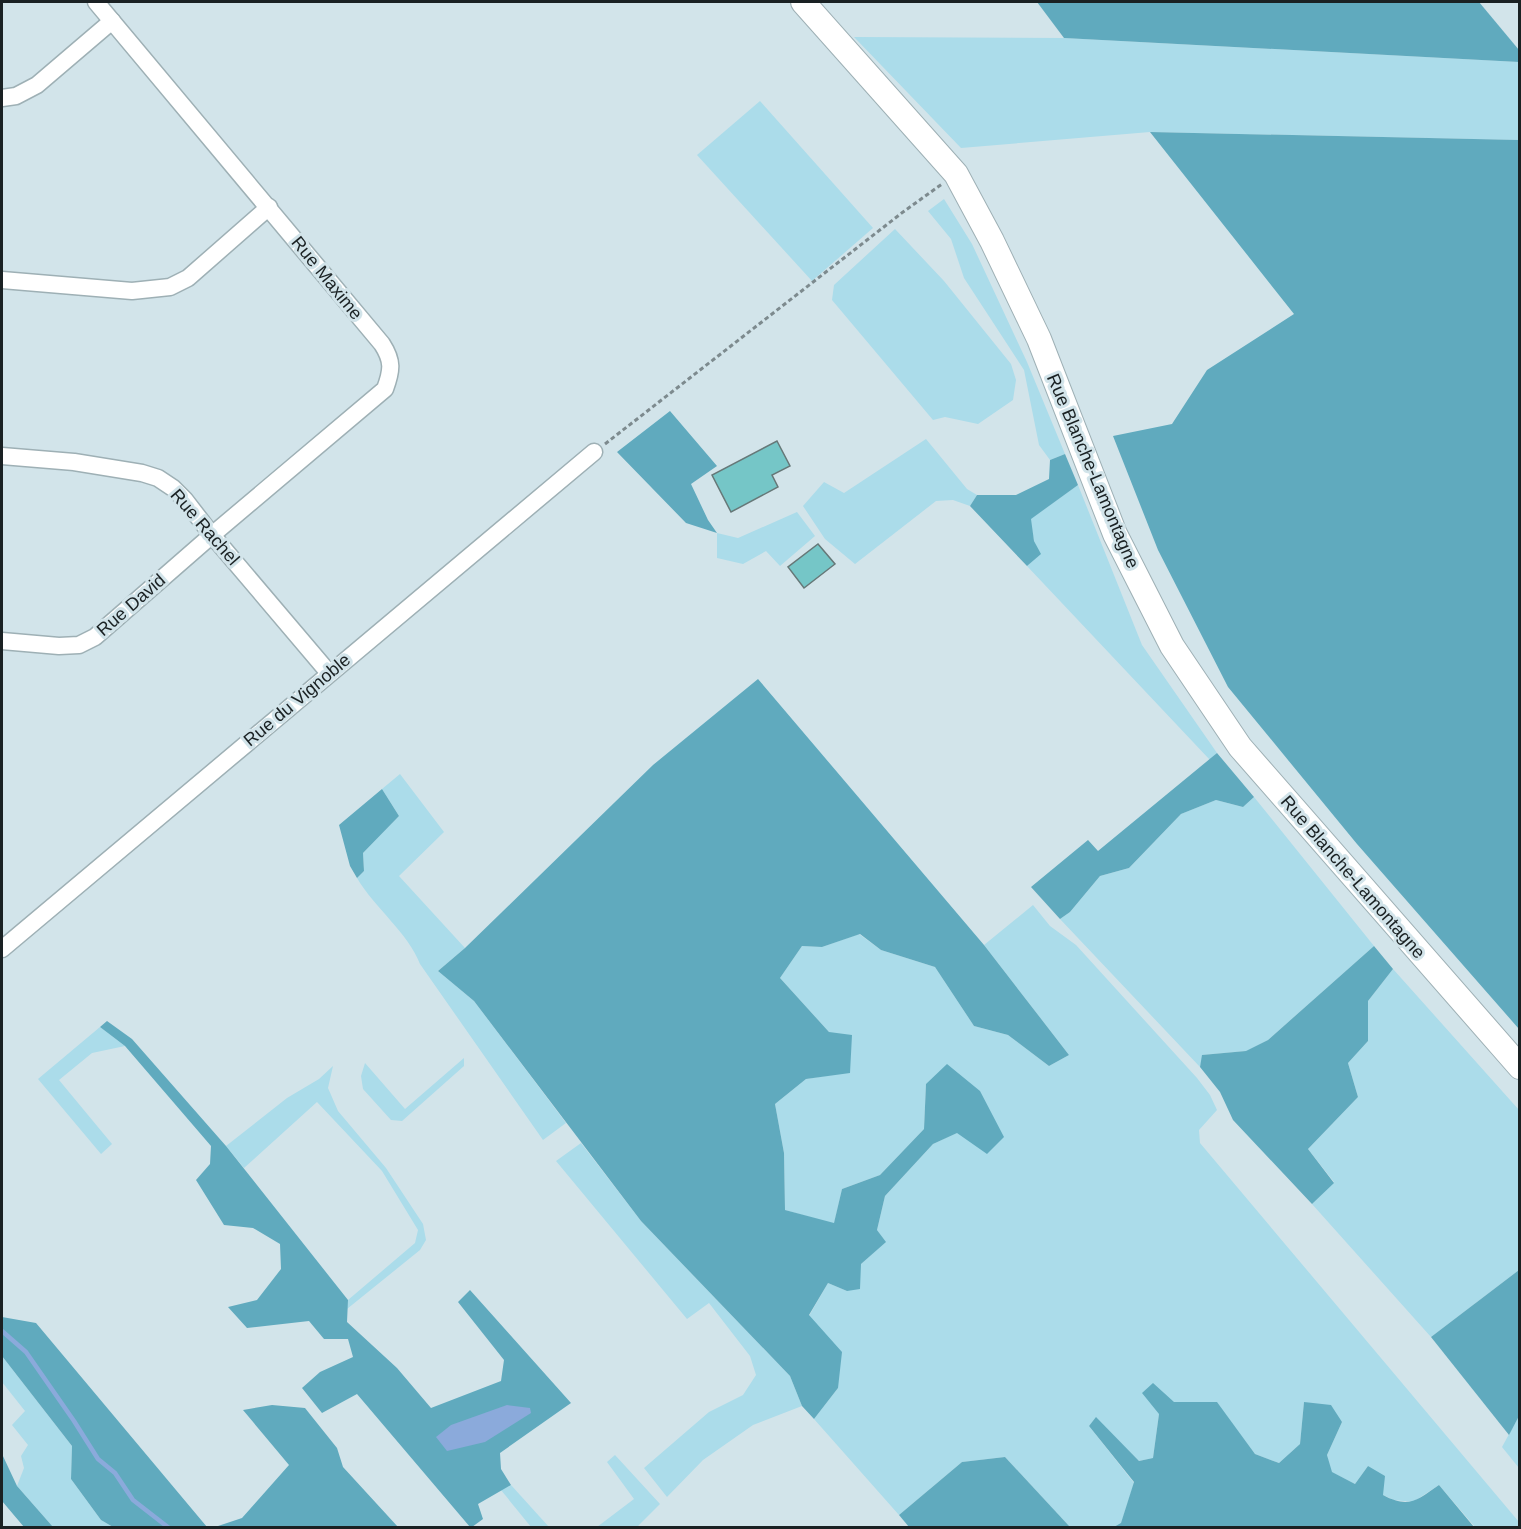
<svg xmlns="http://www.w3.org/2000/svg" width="1521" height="1529" viewBox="0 0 1521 1529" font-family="Helvetica,sans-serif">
	<rect width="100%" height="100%" fill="#d2e4ea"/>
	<!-- green -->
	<g fill="#abdcea">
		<polygon points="854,37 1064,38 1519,62 1519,140 1150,132 961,148"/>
		<polygon points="760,101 873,228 812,281 697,155"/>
		<polygon points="944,199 972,244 1027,362 1065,454 1050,460 1039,445 1024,370 964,278 951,239 928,211"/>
		<polygon points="895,229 944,281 1011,364 1016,380 1013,400 978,424 945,417 933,420 832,300 834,285"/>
		<polygon points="926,439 967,489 977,495 970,506 953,500 936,501 855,564 825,539 803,506 824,482 844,493"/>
		<polygon points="1078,485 1142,645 1217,753 1210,760 1027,566 1040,554 1034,541 1030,519"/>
		<polygon points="797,512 815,536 780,566 766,551 743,564 717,558 717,533 738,538"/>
		<path d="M400 774 444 832 399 876 465 948 438 971 474 1001 566 1123 543 1140 420 964C409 934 374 907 357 878L364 871 363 853 399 816 382 789Z"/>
		<polygon points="1254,797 1374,946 1268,1040 1247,1051 1203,1055 1200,1067 1060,919 1070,912 1100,876 1129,868 1181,814 1216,800 1243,807"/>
		<polygon points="1033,905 1050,926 1076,945 1197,1078 1210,1095 1217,1110 1199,1130 1200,1143 1519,1522 1519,1527 1475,1527 1439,1485 1413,1502 1394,1500 1383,1495 1368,1466 1355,1484 1331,1472 1327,1455 1342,1422 1304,1402 1300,1444 1279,1463 1255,1454 1217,1403 1174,1402 1159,1414 1153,1458 1139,1461 1096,1418 1089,1426 1134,1483 1121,1524 1114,1527 1070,1527 1005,1457 962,1462 899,1515 814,1419 838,1388 809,1316 828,1283 847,1291 861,1264 885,1242 877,1230 885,1196 933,1144 956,1133 926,1084 924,1129 880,1175 842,1189 834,1224 785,1210 784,1153 775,1104 806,1079 850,1072 829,1032 780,978 802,946 822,947 859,934 881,950 935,967 974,1026 1008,1035 1049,1066 1069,1055 984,945"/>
		<polygon points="1393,969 1519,1110 1519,1270 1431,1337 1312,1204 1334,1182 1308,1149 1358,1097 1348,1063 1368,1041 1368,1001"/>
		<polygon points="100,1027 125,1046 92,1053 59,1080 112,1144 101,1154 38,1079"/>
		<polygon points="464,1058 464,1066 402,1121 391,1120 363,1089 361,1076 365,1063 405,1109"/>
		<polygon points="333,1066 328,1088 338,1111 386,1168 423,1224 426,1240 420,1250 347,1309 348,1300 415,1243 418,1230 382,1171 317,1102 244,1168 226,1146 287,1098 319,1079"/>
		<polygon points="581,1143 641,1221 790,1376 802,1406 753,1425 703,1460 667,1497 644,1468 709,1412 743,1395 756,1375 750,1356 709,1303 687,1319 556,1161"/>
		<polygon points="2,1356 72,1446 71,1479 101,1520 113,1527 53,1527 17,1486 24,1468 21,1456 28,1445 12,1425 25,1411 2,1382"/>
		<polygon points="1519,1416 1519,1468 1502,1447"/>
		<polygon points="615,1455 660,1504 637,1527 597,1527 634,1499 607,1462"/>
		<polygon points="511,1485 549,1527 531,1527 501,1490"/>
	</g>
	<!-- forest -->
	<g fill="#60aabe">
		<polygon points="1037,2 1479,2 1519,50 1519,62 1064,38"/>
		<polygon points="1150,132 1519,140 1519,1029 1357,844 1228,687 1158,550 1113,436 1172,424 1207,370 1294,314"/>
		<polygon points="670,411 717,466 691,484 708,520 717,533 686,523 617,452"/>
		<polygon points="1065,454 1078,485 1031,519 1034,541 1041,554 1027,566 970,506 977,495 1016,495 1049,479 1050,460"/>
		<polygon points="758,679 984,945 1069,1055 1049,1066 1008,1035 974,1026 935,967 881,950 860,934 822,947 802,946 780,978 829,1032 852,1035 850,1073 806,1079 775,1104 784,1153 785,1210 834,1223 842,1189 880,1175 924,1129 926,1084 947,1064 980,1091 1004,1137 987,1154 957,1133 933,1144 885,1196 877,1230 886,1242 861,1264 860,1289 847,1291 828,1283 809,1315 842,1352 838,1388 814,1419 802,1406 790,1376 641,1221 474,1001 438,971 465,948 653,765"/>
		<polygon points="1217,753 1254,797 1243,807 1216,800 1181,814 1129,868 1100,876 1070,912 1060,919 1031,887 1088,840 1098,851"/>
		<polygon points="382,789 399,816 363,853 364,871 357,878 350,866 339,825"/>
		<polygon points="1374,946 1393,969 1368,1001 1368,1041 1348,1063 1358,1097 1308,1149 1334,1183 1312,1204 1233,1120 1220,1092 1200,1067 1202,1055 1246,1051 1268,1040"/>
		<polygon points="107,1021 132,1039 226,1146 348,1300 347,1322 397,1368 431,1408 501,1381 504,1360 458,1302 470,1290 571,1403 500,1453 501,1469 511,1485 478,1504 483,1519 472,1527 470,1527 357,1394 322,1413 302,1388 320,1372 353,1357 348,1339 324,1339 309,1321 247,1328 228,1307 257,1300 281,1269 280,1244 253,1228 224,1225 196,1180 210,1164 211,1146 125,1046 100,1027"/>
		<polygon points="1519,1270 1519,1416 1509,1435 1431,1337"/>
		<polygon points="2,1317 36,1323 207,1527 113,1527 101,1520 71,1479 72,1446 2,1356"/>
		<path d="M1153 1383 1174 1402H1217L1255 1454 1279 1463 1300 1444 1304 1402 1331 1405 1342 1422 1327 1455 1332 1472 1355 1484 1368 1466 1385 1476 1383 1495C1409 1509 1417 1500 1439 1485L1474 1527H1114L1121 1523 1134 1482 1089 1426 1096 1417 1139 1461 1153 1458 1159 1414 1142 1393Z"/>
		<polygon points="272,1405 305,1408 337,1448 343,1467 398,1527 215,1527 242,1518 289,1465 243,1410"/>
		<polygon points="2,1454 17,1486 53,1527 24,1527 2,1501"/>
		<polygon points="1005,1457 1070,1527 909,1527 899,1515 962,1462"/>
	</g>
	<!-- water -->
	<polygon fill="#8baadb" points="507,1405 530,1408 531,1413 485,1442 447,1451 436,1437 451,1425"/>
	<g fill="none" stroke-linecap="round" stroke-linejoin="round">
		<!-- stream -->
		<polyline stroke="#8baadb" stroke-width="4.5" points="2,1331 26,1352 74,1421 98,1459 115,1473 133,1500 169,1528"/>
	</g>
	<!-- building -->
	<g fill="#75c6c7" stroke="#667878" stroke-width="1.5">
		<polygon points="777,441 790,466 772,475 778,487 731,512 712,475"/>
		<polygon points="818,544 835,564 804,588 788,567"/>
	</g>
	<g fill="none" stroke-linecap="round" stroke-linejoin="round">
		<defs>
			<g id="street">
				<polyline points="2,98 16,96 37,85 112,21"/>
				<polyline points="2,280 132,291 170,287 188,278 269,207"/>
				<polyline points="2,456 74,462 142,473 158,478 173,488 185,500 212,535 329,673"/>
				<path d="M2 641 59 646 79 645 95 637 212 535 385 389C392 370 393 361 382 344L96 2"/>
				<polyline points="2,949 594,452"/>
			</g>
			<polyline id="secondary" points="803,2 956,174 992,241 1039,339 1115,534 1172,646 1240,747 1520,1067"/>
		</defs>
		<!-- street casing -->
		<use href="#street" stroke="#9eb0b5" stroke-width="19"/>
		<!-- secondary casing -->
		<use href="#secondary" stroke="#9eb0b5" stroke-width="26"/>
		<!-- path -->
		<polyline stroke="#7d8a8e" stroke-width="3" stroke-dasharray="4.5 3" stroke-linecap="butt" points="605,444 903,212 942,184"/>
		<!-- street -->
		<use href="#street" stroke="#fff" stroke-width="16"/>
		<!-- secondary -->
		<use href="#secondary" stroke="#fff" stroke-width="24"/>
	</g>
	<g text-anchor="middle" stroke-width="6" stroke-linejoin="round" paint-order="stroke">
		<!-- street labels -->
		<g font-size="18" fill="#1a2123" stroke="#d2e4ea">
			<text transform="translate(327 278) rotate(51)" y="6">Rue Maxime</text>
			<text transform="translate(1093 471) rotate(67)" y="6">Rue Blanche-Lamontagne</text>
			<text transform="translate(205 527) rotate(49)" y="6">Rue Rachel</text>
			<text transform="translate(131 605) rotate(-41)" y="6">Rue David</text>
			<text transform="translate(297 700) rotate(-40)" y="6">Rue du Vignoble</text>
			<text transform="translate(1353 877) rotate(49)" y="6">Rue Blanche-Lamontagne</text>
		</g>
	</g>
	<!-- border -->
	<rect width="1521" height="1529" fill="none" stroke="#1a2123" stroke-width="6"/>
</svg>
